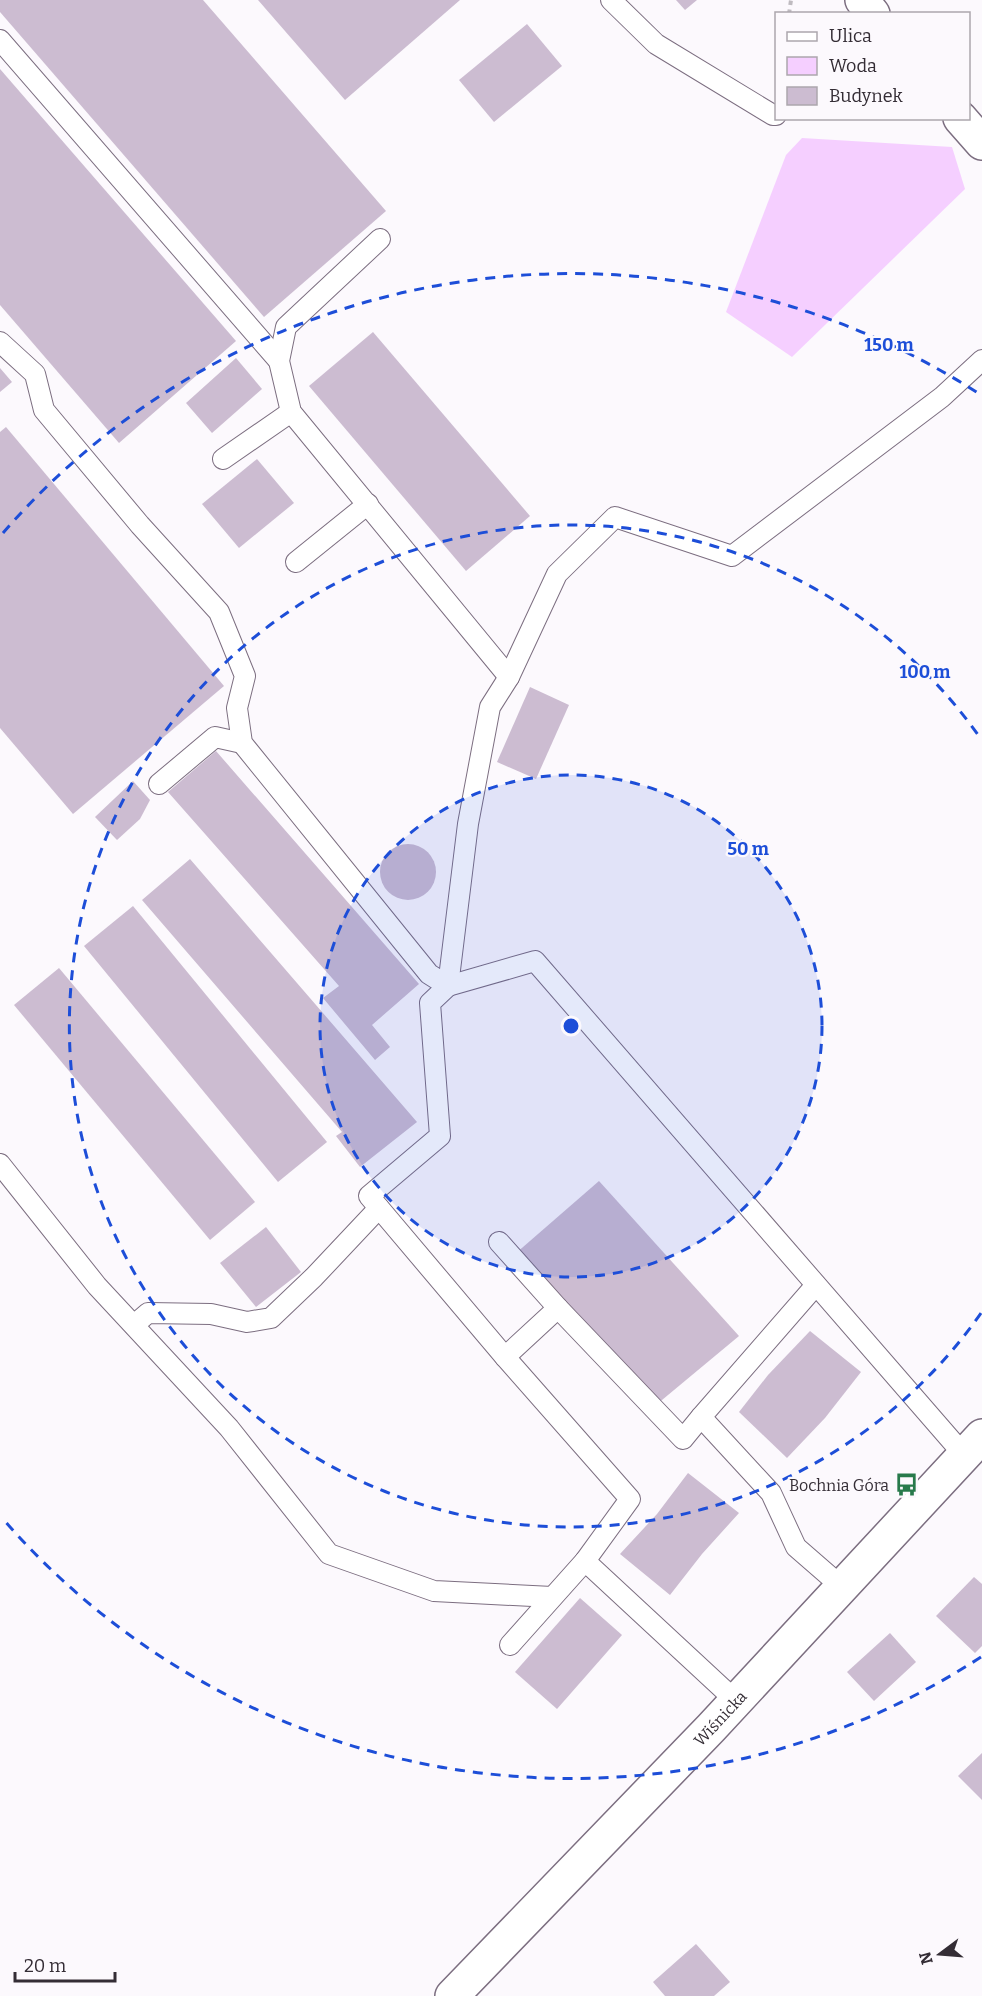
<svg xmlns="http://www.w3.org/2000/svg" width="982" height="1996" viewBox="0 0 982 1996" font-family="Bitter,serif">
	<rect width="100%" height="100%" fill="#fcf9fd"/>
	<!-- water -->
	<polygon fill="#f5cfff" points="802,138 952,147 965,189 792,357 726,312 786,155"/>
	<!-- building -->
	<g fill="#ccbcd1">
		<polygon points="0,0 203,0 386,211 264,317 0,12"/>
		<polygon points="258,0 460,0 345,100"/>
		<polygon points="676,0 697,0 685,10"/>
		<polygon points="527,24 562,66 494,122 459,80"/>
		<polygon points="0,69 236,341 119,443 0,305"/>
		<polygon points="373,332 530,516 466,571 309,386"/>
		<polygon points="236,358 262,389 212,433 186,403"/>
		<polygon points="0,368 12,382 0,392"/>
		<polygon points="6,427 224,686 73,814 0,728 0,432"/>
		<polygon points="257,459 294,503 239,548 202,504"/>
		<polygon points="530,687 569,705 536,779 497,762"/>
		<polygon points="216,751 419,984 372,1025 390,1047 375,1060 323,998 339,986 168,792"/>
		<polygon points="133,781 150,800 140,819 117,840 95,817"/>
		<circle cx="408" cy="872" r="28"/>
		<polygon points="190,859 417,1122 360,1167 336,1136 342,1132 142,900"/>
		<polygon points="133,906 327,1142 278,1182 84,946"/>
		<polygon points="59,968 255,1202 210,1240 14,1005"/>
		<polygon points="599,1181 739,1336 656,1405 515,1254"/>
		<polygon points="266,1227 301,1272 256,1307 220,1263"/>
		<polygon points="810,1331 861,1372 825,1418 787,1458 739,1412 768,1375"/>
		<polygon points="688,1473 739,1513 702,1554 670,1595 620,1554 657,1514"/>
		<polygon points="974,1577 982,1584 982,1646 975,1653 936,1616"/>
		<polygon points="580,1598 622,1635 557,1709 515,1672"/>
		<polygon points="890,1633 916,1662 874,1701 847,1672"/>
		<polygon points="982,1753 982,1800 958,1776"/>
		<polygon points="696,1944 730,1982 714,1996 665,1996 653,1982"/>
	</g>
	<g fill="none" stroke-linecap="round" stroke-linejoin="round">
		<defs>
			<g id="lane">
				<polyline points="611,0 656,44 773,115 776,115"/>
				<polyline points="0,40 279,361"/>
				<polyline points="380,239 286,327 279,361 291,412 509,677"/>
				<polyline points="0,342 35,374 44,410 140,525 219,612 245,676 237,708 242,743 429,974 448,986 535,961 964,1455"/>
				<polyline points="223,459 291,412"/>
				<polyline points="296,562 368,504"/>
				<polyline points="159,784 215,737 242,743"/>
				<polyline points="0,1164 97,1286 229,1428 329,1554 434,1591 552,1597"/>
				<polyline points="499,1242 558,1308 683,1439 701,1417"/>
				<polyline points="816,1285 701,1417 771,1493 796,1547 842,1587"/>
				<polyline points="134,1325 148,1313 211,1314 247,1322 271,1318 314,1277 379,1208"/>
				<polyline points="505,1357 558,1308"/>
				<polyline points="510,1645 585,1561"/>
				<polyline points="736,1701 585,1561 630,1499 505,1357 369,1196 440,1136 430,1003 448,986 468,824 490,707 509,677 557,574 615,517 732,556 942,397 982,360"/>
			</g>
			<g id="street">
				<polyline points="862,0 873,14"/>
				<polyline points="960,118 982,143"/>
			</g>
			<g id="secondary">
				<path id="s1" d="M452 1996 711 1728 982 1436"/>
			</g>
		</defs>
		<!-- lane casing -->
		<use href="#lane" stroke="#7c6e80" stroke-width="22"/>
		<!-- street casing -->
		<use href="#street" stroke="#7c6e80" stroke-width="36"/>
		<!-- secondary casing -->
		<use href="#secondary" stroke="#7c6e80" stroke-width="36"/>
		<!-- path -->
		<polyline stroke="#bfbbc0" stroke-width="4" stroke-dasharray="4.5 4.5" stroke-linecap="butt" points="789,14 791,0"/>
		<!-- lane -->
		<use href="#lane" stroke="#fff" stroke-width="20"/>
		<!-- street -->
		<use href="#street" stroke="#fff" stroke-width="33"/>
		<!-- secondary -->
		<use href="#secondary" stroke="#fff" stroke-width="33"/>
	</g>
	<!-- distance rings -->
	<circle cx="571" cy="1026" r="251" fill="#1d4ed8" fill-opacity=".12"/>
	<g fill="none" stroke="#1d4ed8" stroke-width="3" stroke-dasharray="10 8">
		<circle cx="571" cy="1026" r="251"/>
		<path d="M981 1313A501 501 0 1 1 981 739"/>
		<path d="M981 1657A752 752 0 0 1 3 1519M3 533A752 752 0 0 1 981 395"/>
	</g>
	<!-- icons -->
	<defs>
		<symbol id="bus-bare" viewBox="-9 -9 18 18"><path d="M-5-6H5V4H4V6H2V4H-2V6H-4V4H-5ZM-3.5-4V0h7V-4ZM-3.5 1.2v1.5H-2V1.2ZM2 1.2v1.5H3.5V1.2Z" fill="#287a4b" stroke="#fcf9fd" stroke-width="2.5" paint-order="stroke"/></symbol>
	</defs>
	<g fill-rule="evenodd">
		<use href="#bus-bare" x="890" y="1468" width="33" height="33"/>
	</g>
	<g text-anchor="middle" stroke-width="4.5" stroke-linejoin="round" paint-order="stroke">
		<!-- poi labels -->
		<g font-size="16" fill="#342d35" stroke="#fcf9fd" text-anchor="end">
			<text x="889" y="1491">Bochnia Góra</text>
		</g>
		<!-- street labels -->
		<g font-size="16" fill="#342d35" stroke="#fcf9fd">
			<text dy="6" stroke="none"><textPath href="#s1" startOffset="386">Wiśnicka</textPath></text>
		</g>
	</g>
	<circle cx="571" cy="1026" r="9" fill="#1d4ed8" stroke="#fcf9fd" stroke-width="3"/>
	<g font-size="18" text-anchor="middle" font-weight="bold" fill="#1d4ed8" stroke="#fcf9fd" stroke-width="4.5" stroke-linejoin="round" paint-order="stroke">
		<text x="889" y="351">150 m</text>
		<text x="925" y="678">100 m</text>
		<text x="748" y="855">50 m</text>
	</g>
	<!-- legend -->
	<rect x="775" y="12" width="195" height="108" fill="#fcf9fd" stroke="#aca7ad" stroke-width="1.5"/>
	<rect x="787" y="32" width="30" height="9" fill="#ffffff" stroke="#aca7ad" stroke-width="1.5"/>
	<text x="829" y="42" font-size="18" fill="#342d35">Ulica</text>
	<rect x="787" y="57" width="30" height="18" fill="#f5cfff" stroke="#aca7ad" stroke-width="1.5"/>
	<text x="829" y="72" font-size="18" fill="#342d35">Woda</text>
	<rect x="787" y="87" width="30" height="18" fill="#ccbcd1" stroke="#aca7ad" stroke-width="1.5"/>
	<text x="829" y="102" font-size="18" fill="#342d35">Budynek</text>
	<!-- north arrow -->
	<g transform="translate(940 1954) rotate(254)" stroke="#fcf9fd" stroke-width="4.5" paint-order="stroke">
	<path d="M0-4.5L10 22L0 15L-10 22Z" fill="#342d35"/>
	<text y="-9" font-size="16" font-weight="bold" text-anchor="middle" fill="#342d35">N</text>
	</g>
	<!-- scale -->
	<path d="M15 1972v9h100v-9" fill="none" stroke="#342d35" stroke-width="3"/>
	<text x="24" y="1972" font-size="18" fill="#342d35" stroke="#fcf9fd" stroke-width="4.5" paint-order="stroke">20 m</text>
</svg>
